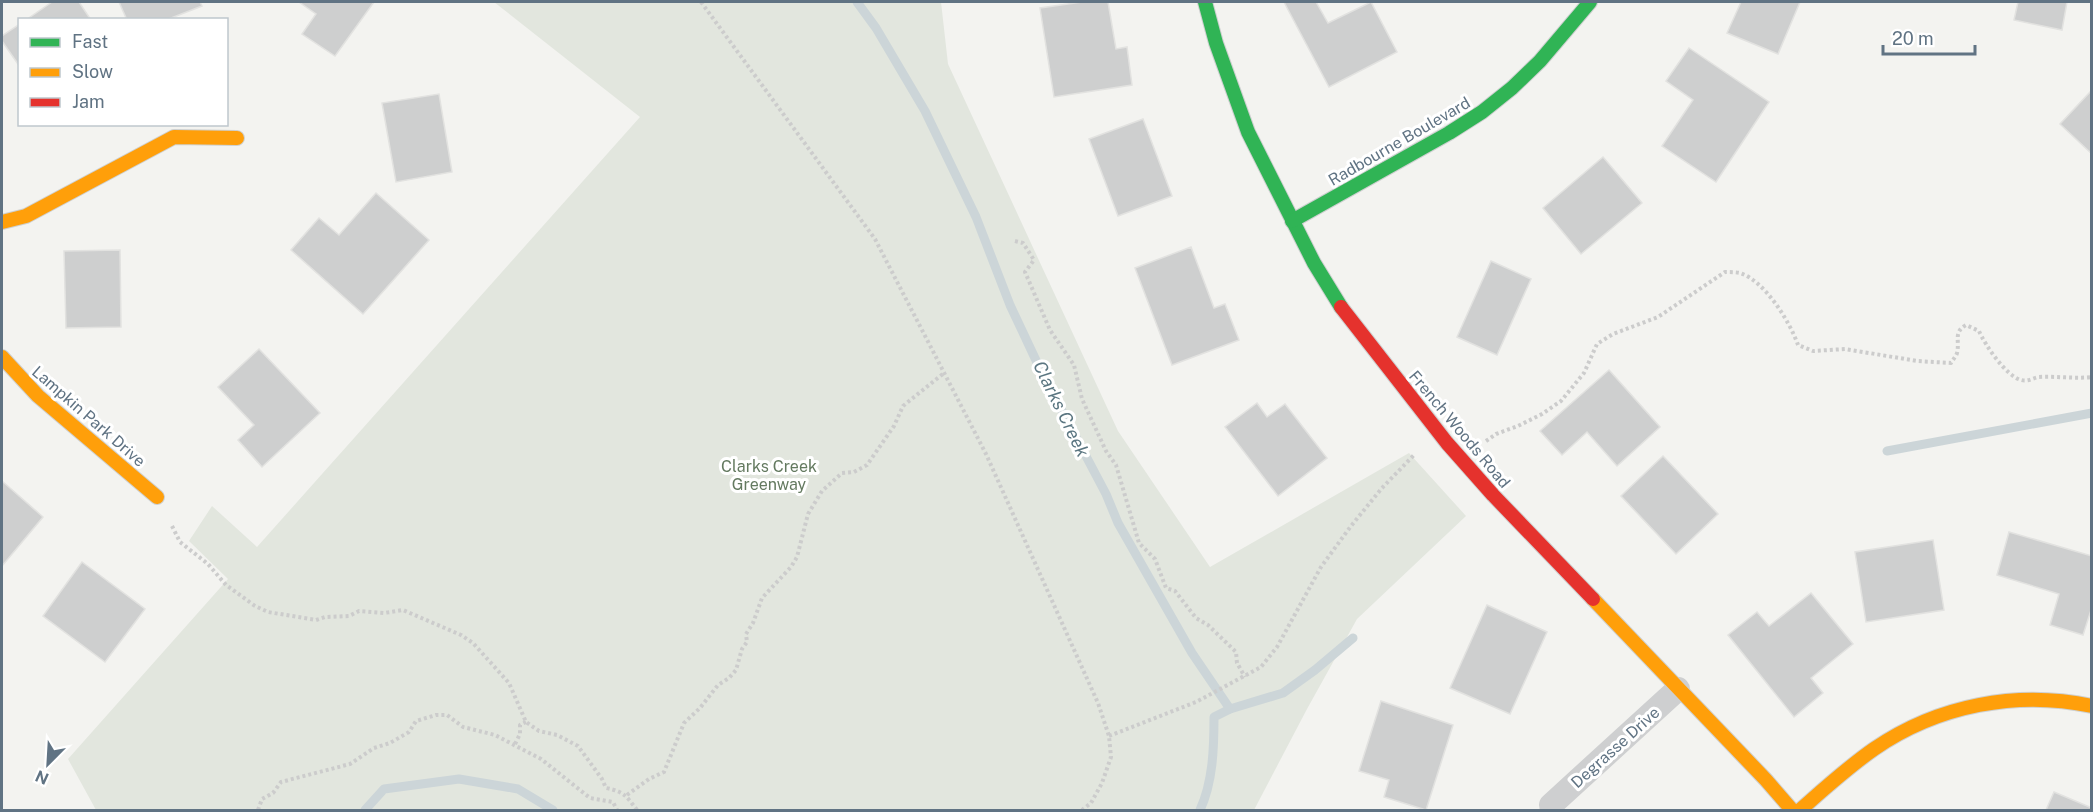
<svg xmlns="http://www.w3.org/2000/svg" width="2093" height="812" viewBox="0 0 2093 812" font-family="'Public Sans',sans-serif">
	<rect width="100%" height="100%" fill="#f3f3f0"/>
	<!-- green -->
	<polygon fill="#e2e6de" points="494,2 941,2 948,64 1118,431 1210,567 1409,453 1466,516 1357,619 1307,709 1254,810 96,810 68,759 228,579 189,541 212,506 257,547 640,117"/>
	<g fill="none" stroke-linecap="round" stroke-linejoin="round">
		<!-- stream -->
		<g stroke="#ccd5d8" stroke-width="9">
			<polyline points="857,2 876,28 925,111 976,217 1010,305 1041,371 1106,494 1118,523 1192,653 1230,709"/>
			<polyline points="1887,451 2092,413"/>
			<polyline points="365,810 384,789 459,779 518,789 553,810"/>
			<path d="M1200 810C1213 782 1214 748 1214 717L1230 709 1283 693 1315 670 1353 638"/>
		</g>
	</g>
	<!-- building -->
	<g fill="#cecfcf" stroke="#e2e2e0" stroke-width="1.5">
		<polygon points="52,2 79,2 91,20 26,20"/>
		<polygon points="119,2 200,2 202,6 166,20 127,20"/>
		<polygon points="299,2 374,2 335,56 302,34 316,14"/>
		<polygon points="1082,2 1108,2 1116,49 1127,47 1132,85 1054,97 1040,8"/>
		<polygon points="1284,2 1316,2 1328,23 1371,2 1397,52 1329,87"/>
		<polygon points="1741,2 1800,2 1778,54 1727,33"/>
		<polygon points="2018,2 2067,2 2062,30 2014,20"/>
		<polygon points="20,24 20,67 2,41 2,36"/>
		<polygon points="1689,48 1769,102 1716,182 1662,146 1693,100 1666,81"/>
		<polygon points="2092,90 2092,154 2060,124"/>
		<polygon points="439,94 452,172 396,182 382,103"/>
		<polygon points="1143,119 1172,196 1118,216 1089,139"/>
		<polygon points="1603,157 1642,203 1581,254 1543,208"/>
		<polygon points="376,193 429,240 363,314 291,250 319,218 339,235"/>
		<polygon points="1191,247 1214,308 1225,304 1239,340 1172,365 1135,268"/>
		<polygon points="120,250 121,327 66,328 64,251"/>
		<polygon points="1491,261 1531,279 1497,355 1457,337"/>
		<polygon points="259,349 320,413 262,467 238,440 254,425 218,387"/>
		<polygon points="1609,370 1660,427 1617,466 1587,432 1562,455 1540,431"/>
		<polygon points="1257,403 1267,417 1285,404 1327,458 1278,496 1225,427"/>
		<polygon points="1663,456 1718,514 1676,554 1621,496"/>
		<polygon points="2,481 43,517 2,566"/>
		<polygon points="2009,532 2092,556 2092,607 2083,635 2050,625 2059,594 1997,575"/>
		<polygon points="1933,540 1944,610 1866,622 1855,552"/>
		<polygon points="82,562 145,609 105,662 43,616"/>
		<polygon points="1811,593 1853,644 1811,678 1823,693 1794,717 1728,635 1757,612 1769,626"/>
		<polygon points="1487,605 1547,632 1510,714 1450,688"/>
		<polygon points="1381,701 1453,725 1426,810 1384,797 1389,780 1359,771"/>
		<polygon points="2054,792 2092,808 2092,810 2046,810"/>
	</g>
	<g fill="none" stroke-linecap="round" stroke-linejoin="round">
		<defs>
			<g id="fast">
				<polyline points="1205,2 1216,43 1248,132 1314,263 1341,307"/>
				<polyline points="1292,221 1449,133 1482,112 1512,88 1540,61 1590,2"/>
			</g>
			<g id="slow">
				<polyline points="2,222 26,216 174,137 237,138"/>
				<polyline points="2,357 38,396 157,497"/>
				<polyline points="1593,599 1766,780 1792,810"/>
				<path d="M1800 810C1824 789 1848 767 1874 749 1938 705 2017 690 2092 706"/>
			</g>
			<polyline id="jam" points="1341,307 1447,443 1493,495 1593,599"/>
		</defs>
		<!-- fast casing -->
		<use href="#fast" stroke="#ced0d0" stroke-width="16"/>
		<!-- slow casing -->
		<use href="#slow" stroke="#ced0d0" stroke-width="16"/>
		<!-- jam casing -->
		<use href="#jam" stroke="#ced0d0" stroke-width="16"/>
		<!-- path -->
		<g stroke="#ccc" stroke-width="4" stroke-dasharray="3 3" stroke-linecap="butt">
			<polyline points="701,2 875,239 986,454 1098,703 1109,736 1111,757 1102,783 1091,803 1082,810"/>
			<polyline points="1015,241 1023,243 1034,260 1025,272 1050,330 1074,365 1082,399 1106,451 1116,465 1139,543 1155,559 1166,588 1175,591 1196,618 1208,625 1236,652 1237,663 1245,677"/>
			<path d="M1486 441 1496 434 1518 426 1542 414 1561 401 1584 373 1597 344 1613 334 1658 317 1725 272C1730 272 1735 272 1740 273 1765 281 1790 322 1798 345L1813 351 1845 349 1917 361 1951 363C1953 359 1956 357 1957 353 1960 341 1953 332 1966 325L1979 331C1985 345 2006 376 2021 380 2028 382 2033 378 2039 377 2057 376 2074 379 2092 377"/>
			<path d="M172 526 180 542 208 564 226 585 255 606 268 612 316 620 325 617 349 616 359 611 384 613 403 610 461 635 473 643 509 683 526 722 539 731 557 735 578 746 602 779 606 788C625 792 626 796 637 810"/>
			<polyline points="1109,736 1196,702 1261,667 1277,647 1321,567 1351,526 1382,488 1415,454"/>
			<polyline points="515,744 520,734 520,725 526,722"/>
			<polyline points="627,795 649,779 664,772 684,723 700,708 718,685 729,678 736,670 742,649 747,642 746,634 753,623 762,598 791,567 797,557 808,514 822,491 842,473 854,472 867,465 894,426 903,406 944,373"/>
			<polyline points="258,810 262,799 273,793 281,782 350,764 374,748 390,743 409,732 416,721 436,715 447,715 463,727 495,735 541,759 590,798 613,802 617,810"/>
		</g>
		<!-- street -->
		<polyline stroke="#cecfd0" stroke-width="24" points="1551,805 1678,689"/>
		<!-- fast -->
		<use href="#fast" stroke="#30b455" stroke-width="14"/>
		<!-- slow -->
		<use href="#slow" stroke="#ff9f0a" stroke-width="14"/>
		<!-- jam -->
		<use href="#jam" stroke="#e5322d" stroke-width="14"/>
	</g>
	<g text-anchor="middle" stroke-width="6" stroke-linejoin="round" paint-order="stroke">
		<!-- street labels -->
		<g font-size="16" fill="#607383" stroke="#fff">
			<text transform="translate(1399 141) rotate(-30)" y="6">Radbourne Boulevard</text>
			<text transform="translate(89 416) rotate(41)" y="6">Lampkin Park Drive</text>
			<text transform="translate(1460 429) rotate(50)" y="6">French Woods Road</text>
			<text transform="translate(1615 747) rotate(-42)" y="6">Degrasse Drive</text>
		</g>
		<!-- park labels -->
		<g font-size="16" fill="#647a60" stroke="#fff">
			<text x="769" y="472">Clarks Creek<tspan x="769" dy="18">Greenway</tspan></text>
		</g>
		<!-- water labels -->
		<g font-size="18" font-style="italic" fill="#5b7681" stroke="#fff">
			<text transform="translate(1061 409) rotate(64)" y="6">Clarks Creek</text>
		</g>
	</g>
	<!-- border -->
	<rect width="2093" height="812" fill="none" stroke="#607383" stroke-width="6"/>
	<!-- legend -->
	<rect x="18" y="18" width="210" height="108" fill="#ffffff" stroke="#bfc7cd" stroke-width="1.5"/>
	<rect x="30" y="38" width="30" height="9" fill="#30b455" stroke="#bfc7cd" stroke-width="1.5"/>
	<text x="72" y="48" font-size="18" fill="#607383">Fast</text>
	<rect x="30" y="68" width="30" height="9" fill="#ff9f0a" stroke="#bfc7cd" stroke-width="1.5"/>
	<text x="72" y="78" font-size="18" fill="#607383">Slow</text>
	<rect x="30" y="98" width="30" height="9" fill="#e5322d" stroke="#bfc7cd" stroke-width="1.5"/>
	<text x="72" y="108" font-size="18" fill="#607383">Jam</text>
	<!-- north arrow -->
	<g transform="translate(48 764) rotate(204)" stroke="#ffffff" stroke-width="4.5" paint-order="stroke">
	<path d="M0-4.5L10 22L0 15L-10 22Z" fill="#607383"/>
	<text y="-9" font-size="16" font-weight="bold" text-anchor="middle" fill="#607383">N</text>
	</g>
	<!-- scale -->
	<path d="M1883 45v9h92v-9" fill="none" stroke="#607383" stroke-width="3"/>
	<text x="1892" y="45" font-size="18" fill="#607383" stroke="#ffffff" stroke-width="4.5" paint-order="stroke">20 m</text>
</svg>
